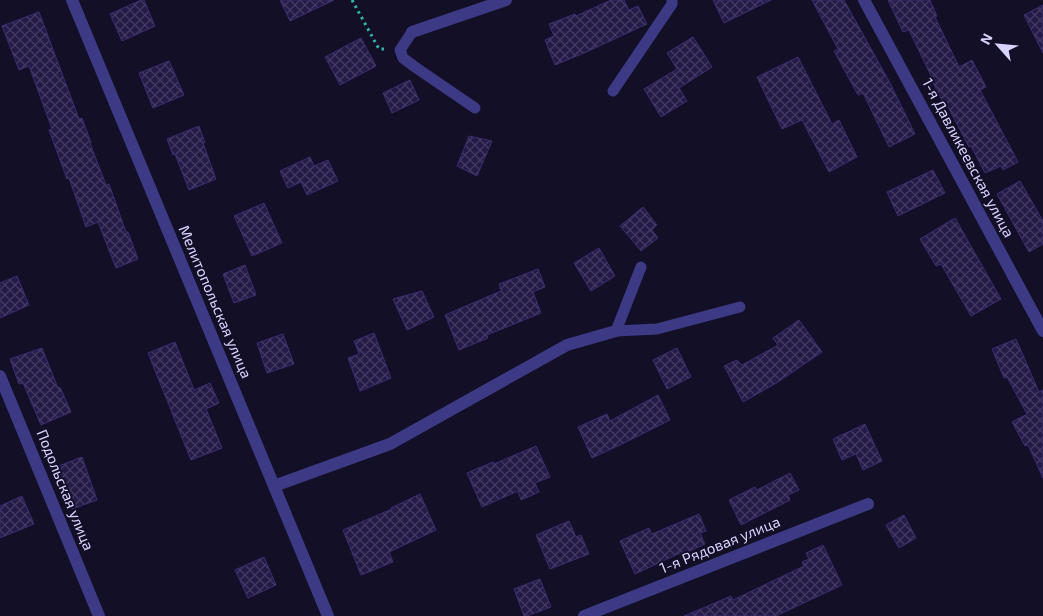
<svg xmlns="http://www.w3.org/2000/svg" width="1043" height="616" viewBox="0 0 1043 616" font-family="'Exo 2',sans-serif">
	<defs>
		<pattern id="building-cross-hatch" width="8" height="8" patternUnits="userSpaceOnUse" patternTransform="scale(1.25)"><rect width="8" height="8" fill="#241b47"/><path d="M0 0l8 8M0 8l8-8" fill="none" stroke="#433b63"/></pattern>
	</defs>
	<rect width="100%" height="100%" fill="#130f26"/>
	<!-- building -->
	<g fill="url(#building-cross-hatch)" stroke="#3b2d73">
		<polygon points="141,0 144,0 155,26 122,41 110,14"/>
		<polygon points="280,0 334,0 290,21"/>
		<polygon points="611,0 624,0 629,10 638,6 647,24 584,53 555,65 545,40 554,36 549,24 575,14 576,16"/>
		<polygon points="713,0 771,0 724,23"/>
		<polygon points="812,0 844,0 890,83 915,134 889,147 863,93 858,95 834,51 838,49"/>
		<polygon points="888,0 930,0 937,16 935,17 959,67 972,60 986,87 980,90 1018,162 1003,170 1001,166 985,173 971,146 969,147 948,107 946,108 932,81 933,80 909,30 903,32"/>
		<polygon points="1043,5 1043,53 1024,15"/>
		<polygon points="39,12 79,119 82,118 91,143 90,143 106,185 109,184 126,232 128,232 138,259 116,268 98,222 86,227 69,178 67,179 49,130 52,129 29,66 19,70 2,26"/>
		<polygon points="693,37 712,67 679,88 687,101 661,117 644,89 677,69 667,53"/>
		<polygon points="361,38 376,66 340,85 325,57"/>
		<polygon points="798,57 832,124 839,120 857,157 829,172 802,120 782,129 757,77"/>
		<polygon points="169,61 184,95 153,108 139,73"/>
		<polygon points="410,80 419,100 392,113 383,93"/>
		<polygon points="199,126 205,143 203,143 216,179 189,190 175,154 173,155 167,139"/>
		<polygon points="469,136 492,141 477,176 457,166"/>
		<polygon points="310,157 314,166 328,160 338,181 307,195 301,182 288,188 280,171"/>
		<polygon points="933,170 945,193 898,216 887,192"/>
		<polygon points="1020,181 1043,221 1043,244 1029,252 997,194"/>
		<polygon points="264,203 282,243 252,256 234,216"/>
		<polygon points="643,207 657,225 652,230 658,238 641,251 620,226"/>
		<polygon points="955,218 1001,299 971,316 941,264 936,266 920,239"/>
		<polygon points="599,248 615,276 591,291 574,263"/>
		<polygon points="245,265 256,295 234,303 223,274"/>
		<polygon points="538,269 545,287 533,292 541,313 487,335 488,338 459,350 445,315 501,291 499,284"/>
		<polygon points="17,276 29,305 0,318 0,283"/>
		<polygon points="422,291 434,317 407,330 393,299"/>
		<polygon points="799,320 822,352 778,382 743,402 724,366 737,360 742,365 778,345 773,338"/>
		<polygon points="374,333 391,378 360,391 348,358 359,354 354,341"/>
		<polygon points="283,334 294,364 267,373 257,343"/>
		<polygon points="1016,339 1039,392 1043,390 1043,478 1028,445 1025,446 1012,422 1027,414 1007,377 1004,378 992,349"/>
		<polygon points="175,342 194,390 210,383 219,403 206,409 222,448 191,460 148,353"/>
		<polygon points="42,348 58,388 60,387 71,412 41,425 23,383 19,384 10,359"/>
		<polygon points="677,348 691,377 667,389 653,360"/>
		<polygon points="658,395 670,420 622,444 592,458 578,427 607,414 610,421"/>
		<polygon points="865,424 882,461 863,470 856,454 842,460 833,439"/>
		<polygon points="536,446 550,477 535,483 539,492 521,500 518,491 482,507 467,473 493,462 494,464"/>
		<polygon points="82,457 97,500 72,509 56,467"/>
		<polygon points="790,473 799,490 788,495 790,500 741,525 729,500 755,487 757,490"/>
		<polygon points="420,494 436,530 389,552 393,562 361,575 343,530 392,509 391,508"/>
		<polygon points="22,496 34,524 0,538 0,506"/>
		<polygon points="699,514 706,531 700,533 705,544 681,555 680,553 635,574 620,541 649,528 652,534"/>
		<polygon points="904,515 916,538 899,548 886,525"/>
		<polygon points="569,521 576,537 581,535 589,554 550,569 536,535"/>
		<polygon points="823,545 842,585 776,616 684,616 731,596 733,600 804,566 802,562 809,559 806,553"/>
		<polygon points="264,557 276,585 248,598 235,570"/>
		<polygon points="540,579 551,607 527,616 524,616 514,589"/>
	</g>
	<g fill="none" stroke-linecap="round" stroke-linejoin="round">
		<!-- path -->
		<polyline stroke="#2fb8b0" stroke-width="3" stroke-dasharray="2.5 4" stroke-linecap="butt" points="352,0 379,49 385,49"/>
		<!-- lane -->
		<g stroke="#3d3a85" stroke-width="11">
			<polyline points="412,32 400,50 403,58 415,67 475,108"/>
			<polyline points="613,91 672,4 672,0"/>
			<polyline points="641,267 616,331 657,329 740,307"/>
		</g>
		<!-- street -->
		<g stroke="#3d3a85" stroke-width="12">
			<polyline points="72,0 328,616"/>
			<polyline points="864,0 1043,331"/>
			<polyline points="412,32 506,0"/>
			<polyline points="0,376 99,616"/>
			<polyline points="274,486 390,444 567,345 616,331"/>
			<polyline points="584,616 868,504"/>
		</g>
	</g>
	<g text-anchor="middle" stroke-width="4" stroke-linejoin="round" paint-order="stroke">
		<!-- street labels -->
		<g font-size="15" fill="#d9d4ff" stroke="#130f26">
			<text transform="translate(968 158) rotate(62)" y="5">1-я Давликеевская улица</text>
			<text transform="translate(215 302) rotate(67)" y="5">Мелитопольская улица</text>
			<text transform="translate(65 490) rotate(68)" y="5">Подольская улица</text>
			<text transform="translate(720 545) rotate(-22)" y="5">1-я Рядовая улица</text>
		</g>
	</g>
	<!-- north arrow -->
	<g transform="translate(998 45) rotate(297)" stroke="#130f26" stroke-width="4" paint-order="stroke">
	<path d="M0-4L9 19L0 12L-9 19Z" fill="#d9d4ff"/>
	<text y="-8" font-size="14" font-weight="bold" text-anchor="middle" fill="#d9d4ff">N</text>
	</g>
</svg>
